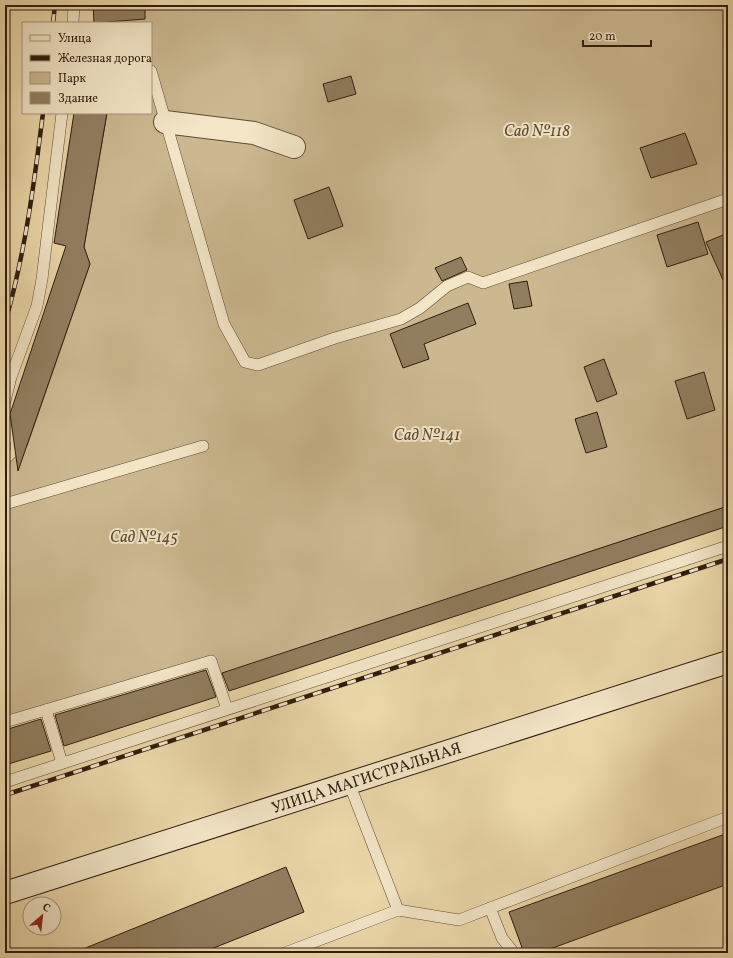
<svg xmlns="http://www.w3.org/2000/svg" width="733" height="958" viewBox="0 0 733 958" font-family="Vollkorn,serif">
	<rect width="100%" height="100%" fill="#ebd8a9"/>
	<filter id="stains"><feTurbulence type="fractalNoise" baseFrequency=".005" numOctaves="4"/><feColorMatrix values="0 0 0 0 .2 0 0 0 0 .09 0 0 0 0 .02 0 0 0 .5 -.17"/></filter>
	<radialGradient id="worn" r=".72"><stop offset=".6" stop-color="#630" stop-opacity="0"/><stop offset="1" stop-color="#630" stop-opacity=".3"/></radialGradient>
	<!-- green -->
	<polygon fill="#cbb88f" stroke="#7d6a4f" points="119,5 728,5 728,506 216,676 211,661 5,722 5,467 27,446 90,264 84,247 107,113 151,113 151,23 120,23"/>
	<!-- building -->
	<g fill="#917e5f" stroke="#2f1c0f">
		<polygon points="93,5 145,5 145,19 94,23"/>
		<polygon points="351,76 356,94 328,102 323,84"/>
		<polygon points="74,113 107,113 84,247 90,264 18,471 10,414 66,246 54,243"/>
		<polygon points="685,133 697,164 651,178 640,148"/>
		<polygon points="329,187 343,226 308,239 294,200"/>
		<polygon points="698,222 708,254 667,267 657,235"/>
		<polygon points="728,233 728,291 706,242"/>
		<polygon points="461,257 467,270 442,281 435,268"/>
		<polygon points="527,281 532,306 514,309 509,284"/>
		<polygon points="468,303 476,324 424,344 429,359 403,368 390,334"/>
		<polygon points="604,359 617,394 597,402 584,367"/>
		<polygon points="704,372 715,410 687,419 675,381"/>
		<polygon points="597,412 607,447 586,453 575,419"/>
		<polygon points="728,506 728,526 229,691 222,673"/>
		<polygon points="206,670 216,697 64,746 55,715"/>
		<polygon points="41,719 51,751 5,765 5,730"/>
		<polygon points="728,833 728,884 539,953 524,953 509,912"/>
		<polygon points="286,867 304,912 201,953 73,953"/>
	</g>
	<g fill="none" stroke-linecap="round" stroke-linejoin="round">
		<defs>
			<g id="lane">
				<polyline points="73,23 74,5"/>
				<polyline points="151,71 224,324 245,362 258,365 335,338 401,319 420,308 447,286 468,277 483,283 728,199"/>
				<polyline points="5,401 11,377 37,306 42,279 62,113"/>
				<polyline points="5,445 5,448"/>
				<polyline points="5,504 203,446"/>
				<polyline points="46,710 62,763"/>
				<polyline points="5,722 211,661 227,709"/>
				<polyline points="5,782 728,546"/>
				<polyline points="349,783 398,910"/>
				<polyline points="490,908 502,938 514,953"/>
				<polyline points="285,953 398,910 459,920 728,817"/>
			</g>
			<polyline id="street" points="165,122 254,133 294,147"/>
			<polyline id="secondary" points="5,893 728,662"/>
		</defs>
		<!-- lane casing -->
		<use href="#lane" stroke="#5e4b36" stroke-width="12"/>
		<!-- street casing -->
		<use href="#street" stroke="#5e4b36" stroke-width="24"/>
		<!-- secondary casing -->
		<use href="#secondary" stroke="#2f1c0f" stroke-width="24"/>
		<!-- lane -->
		<use href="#lane" stroke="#f2e6c7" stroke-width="11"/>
		<!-- street -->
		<use href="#street" stroke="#f2e6c7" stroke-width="22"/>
		<!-- secondary -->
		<use href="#secondary" stroke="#f2e6c7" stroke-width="22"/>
		<defs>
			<g id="rail">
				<polyline points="53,23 55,5"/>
				<path d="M5 323C25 254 34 184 43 113"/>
				<polyline points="5,795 728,559"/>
			</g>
		</defs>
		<!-- rail casing -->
		<use href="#rail" stroke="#2f1c0f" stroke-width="4.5"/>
		<!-- rail -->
		<use href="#rail" stroke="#f2e6c7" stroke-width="3" stroke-dasharray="9" stroke-linecap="butt"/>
	</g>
	<g text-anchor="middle" stroke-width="4" stroke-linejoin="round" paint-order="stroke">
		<!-- park labels -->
		<g font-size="16" font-style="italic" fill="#5e4b35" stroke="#f2e6c7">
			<text x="537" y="136">Сад №118</text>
			<text x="427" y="440">Сад №141</text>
			<text x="144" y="542">Сад №145</text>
		</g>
		<!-- street labels -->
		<g font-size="16" fill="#2f1c0f" stroke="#f2e6c7">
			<text transform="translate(366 777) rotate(-18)" y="6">УЛИЦА МАГИСТРАЛЬНАЯ</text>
		</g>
	</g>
	<!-- margin -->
	<rect width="733" height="958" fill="none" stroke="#ebd8a9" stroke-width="20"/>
	<rect x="6" y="6" width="721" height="946" fill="none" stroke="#2f1c0f" stroke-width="2"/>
	<rect x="10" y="10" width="713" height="938" fill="none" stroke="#2f1c0f"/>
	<!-- legend -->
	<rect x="22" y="22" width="130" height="92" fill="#f2e6c7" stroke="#a4957d"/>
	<rect x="30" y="35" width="20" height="6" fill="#f2e6c7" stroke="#a4957d"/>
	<text x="58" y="42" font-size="12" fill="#2f1c0f">Улица</text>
	<rect x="30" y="55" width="20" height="6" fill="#2f1c0f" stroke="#a4957d"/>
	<text x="58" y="62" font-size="12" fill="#2f1c0f">Железная дорога</text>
	<rect x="30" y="72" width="20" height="12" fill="#cbb88f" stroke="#a4957d"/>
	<text x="58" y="82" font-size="12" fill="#2f1c0f">Парк</text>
	<rect x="30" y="92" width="20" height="12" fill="#917e5f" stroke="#a4957d"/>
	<text x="58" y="102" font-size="12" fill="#2f1c0f">Здание</text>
	<!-- north arrow -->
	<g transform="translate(42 916) rotate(28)"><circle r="19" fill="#f2e6c7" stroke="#a4957d"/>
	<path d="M0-3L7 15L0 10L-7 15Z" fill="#8f2418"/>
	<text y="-6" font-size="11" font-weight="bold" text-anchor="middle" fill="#2f1c0f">С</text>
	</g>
	<!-- scale -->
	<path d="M583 40v6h68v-6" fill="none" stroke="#2f1c0f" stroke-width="2"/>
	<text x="589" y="40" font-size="12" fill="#2f1c0f" stroke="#f2e6c7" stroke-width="3" paint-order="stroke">20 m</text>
	<rect width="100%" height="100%" filter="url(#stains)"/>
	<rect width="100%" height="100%" fill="url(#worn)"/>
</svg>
